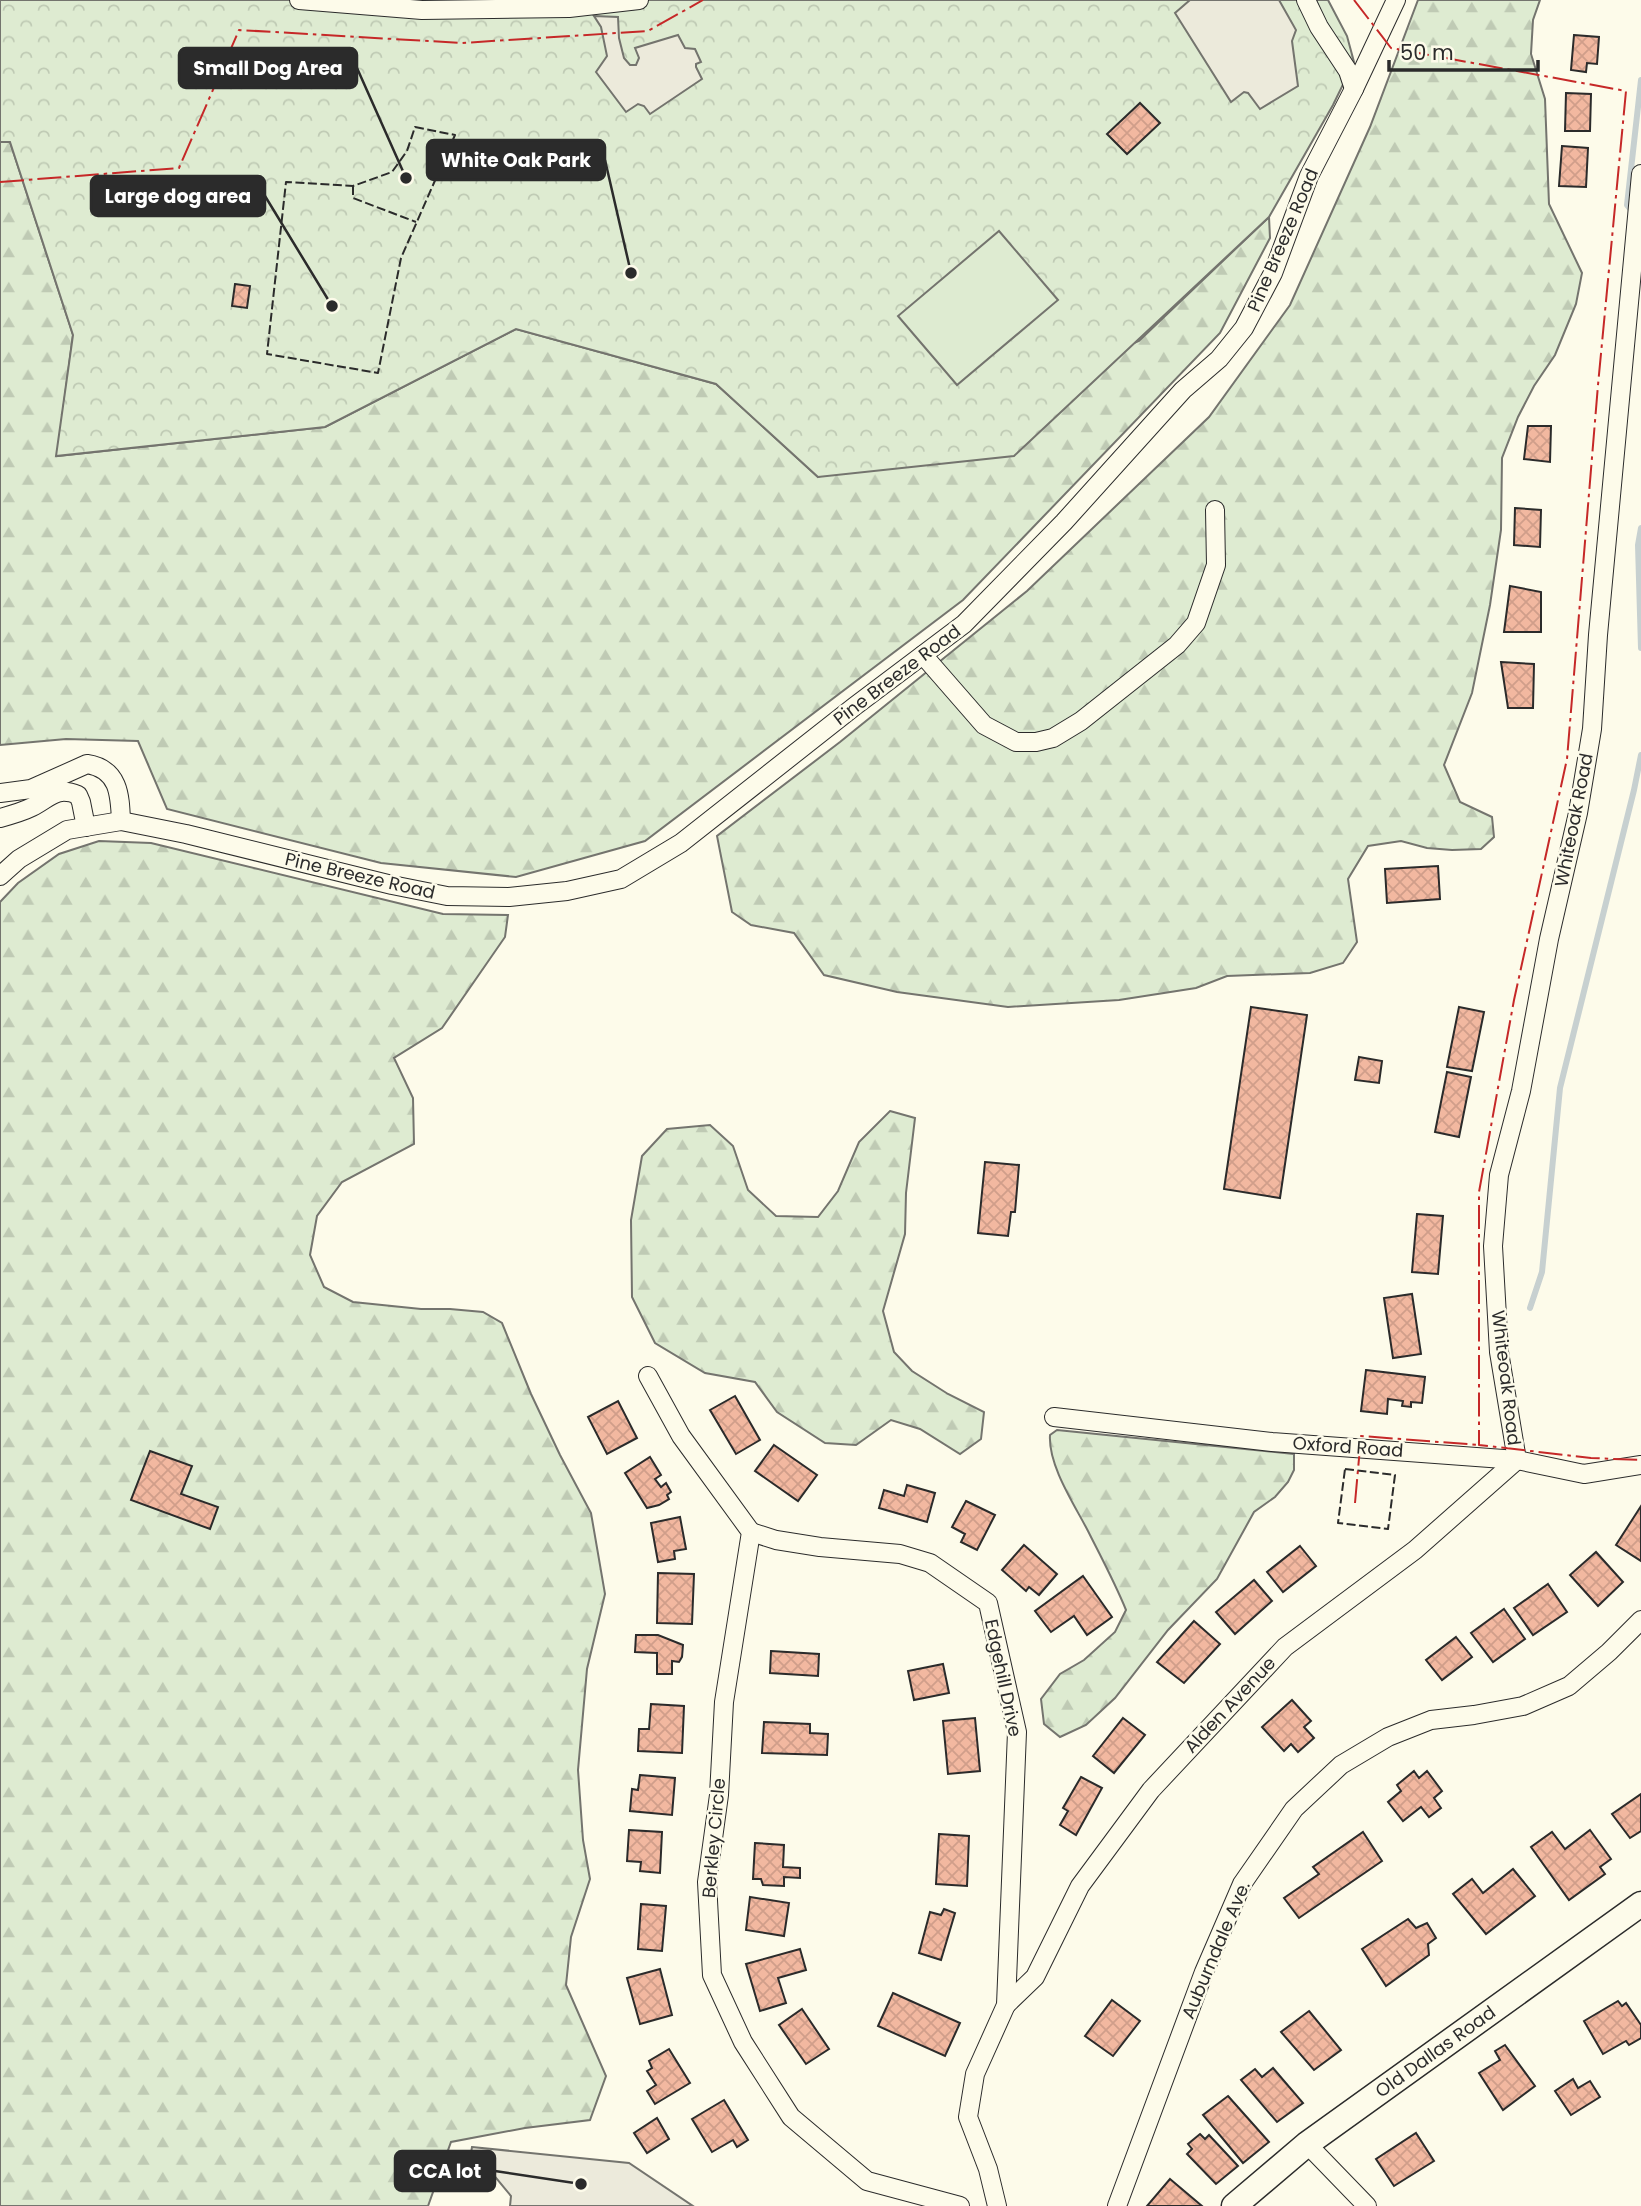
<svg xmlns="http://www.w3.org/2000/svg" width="1641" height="2206" viewBox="0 0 1641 2206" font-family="Poppins,sans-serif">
	<defs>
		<pattern id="forest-firs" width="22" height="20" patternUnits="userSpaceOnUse" patternTransform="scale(1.75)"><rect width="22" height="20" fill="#deebd1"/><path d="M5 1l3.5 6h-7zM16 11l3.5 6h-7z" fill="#bfcab4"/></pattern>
		<pattern id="park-crowns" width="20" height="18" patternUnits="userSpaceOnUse" patternTransform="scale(1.75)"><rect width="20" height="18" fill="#deebd1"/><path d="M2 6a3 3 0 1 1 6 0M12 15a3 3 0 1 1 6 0" fill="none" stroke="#bfcab4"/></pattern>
		<pattern id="building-cross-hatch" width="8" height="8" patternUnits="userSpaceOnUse" patternTransform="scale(1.75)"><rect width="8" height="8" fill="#f2b8a0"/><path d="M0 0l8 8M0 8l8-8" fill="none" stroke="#d09e8a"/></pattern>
	</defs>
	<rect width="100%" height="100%" fill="#fdfbea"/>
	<!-- forest -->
	<g fill="url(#forest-firs)" stroke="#74746e" stroke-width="2">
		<polygon points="1418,0 1540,0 1533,20 1531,54 1545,99 1549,204 1582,273 1576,304 1555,355 1534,386 1518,417 1502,458 1501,530 1490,605 1472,693 1444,765 1460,802 1492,817 1494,837 1481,849 1452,850 1427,848 1401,841 1368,846 1348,879 1357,942 1343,963 1310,973 1227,976 1196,988 1119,1000 1008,1007 897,992 824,975 794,933 751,925 732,912 717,836 840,742 1027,591 1209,417 1290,305 1370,127"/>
		<polygon points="0,142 10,142 73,335 57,456 325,427 516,329 716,384 818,477 1139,341 1269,217 1270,238 1220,333 963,600 645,841 516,877 381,863 167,809 138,741 66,739 0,745"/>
		<polygon points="99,841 151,843 443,914 508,915 505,937 442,1028 394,1058 413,1098 414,1144 342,1182 317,1216 310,1255 324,1287 353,1302 421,1309 450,1309 483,1312 502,1323 531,1394 560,1455 591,1513 605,1594 587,1669 578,1770 583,1840 590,1879 571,1937 566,1985 606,2076 590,2120 525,2128 451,2142 428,2206 0,2206 0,902 18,883 59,854"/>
		<polygon points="890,1111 915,1118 906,1193 905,1234 883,1311 894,1352 912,1371 948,1394 984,1412 981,1439 960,1454 920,1429 891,1420 856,1445 825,1443 777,1412 755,1382 705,1373 655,1343 632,1297 631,1220 642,1156 667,1129 710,1125 733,1146 748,1190 776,1216 818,1217 838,1191 859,1142"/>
		<path d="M1057 1430 1294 1454V1470L1288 1482 1275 1497 1254 1512 1217 1579 1168 1630 1115 1698 1086 1725 1060 1737 1044 1724 1041 1699 1060 1674 1084 1660 1115 1632 1126 1610C1115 1583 1101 1557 1088 1531 1074 1504 1048 1465 1050 1435Z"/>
	</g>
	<!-- park -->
	<polygon fill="url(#park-crowns)" stroke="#74746e" stroke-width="2" points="0,0 1328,0 1347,36 1354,62 1333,105 1269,217 1014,456 818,477 716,384 516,329 325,427 56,456 73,335 10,142 0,142"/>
	<!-- pitch -->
	<polygon fill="#deebd1" stroke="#74746e" stroke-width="2" points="999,231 1058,300 957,385 898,316"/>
	<!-- parking -->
	<g fill="#eceadb" stroke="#74746e" stroke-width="2">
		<polygon points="1190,0 1279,0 1296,30 1292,41 1298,86 1260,109 1248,93 1244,92 1231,102 1175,13"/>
		<polygon points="594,16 618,17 619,38 624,58 630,65 636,65 639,58 635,48 678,35 685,48 695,49 701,62 696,64 696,67 702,79 650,114 644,106 638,104 626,112 596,72 607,56 601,27"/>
		<polygon points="472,2147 629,2163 693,2206 510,2206 511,2196 492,2173 468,2170"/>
	</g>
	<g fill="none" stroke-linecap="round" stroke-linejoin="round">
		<!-- stream -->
		<g stroke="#c7d0d0" stroke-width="6">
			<polyline points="1633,212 1627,205 1641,80"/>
			<polyline points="1641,528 1638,545 1641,648"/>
			<polyline points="1530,1308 1542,1272 1560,1088 1634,790 1641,755"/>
		</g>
	</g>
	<!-- building -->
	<g fill="url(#building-cross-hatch)" stroke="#2b2b2b" stroke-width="2">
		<polygon points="1574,35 1599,37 1597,64 1587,63 1586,72 1571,70"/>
		<polygon points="1566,93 1591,94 1590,131 1565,131"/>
		<polygon points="1140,103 1160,123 1127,154 1107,134"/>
		<polygon points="1562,146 1588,148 1586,187 1559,186"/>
		<polygon points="235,284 250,286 247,308 232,306"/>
		<polygon points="1528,426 1551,426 1550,462 1524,459"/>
		<polygon points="1515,508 1541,510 1540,547 1514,545"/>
		<polygon points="1510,586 1541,592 1541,632 1504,632"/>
		<polygon points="1501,662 1534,664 1533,708 1508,708"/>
		<polygon points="1438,866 1440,899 1387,903 1385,869"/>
		<polygon points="1251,1007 1307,1015 1280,1198 1224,1189"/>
		<polygon points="1459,1007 1484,1012 1472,1071 1447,1067"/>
		<polygon points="1359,1057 1382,1061 1379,1083 1355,1080"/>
		<polygon points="1447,1072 1471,1077 1459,1137 1435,1132"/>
		<polygon points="985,1162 1019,1165 1015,1212 1011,1212 1008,1236 978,1233"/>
		<polygon points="1417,1214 1443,1216 1438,1274 1412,1272"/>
		<polygon points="1412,1294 1421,1354 1393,1358 1384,1298"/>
		<polygon points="1366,1370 1425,1377 1422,1403 1411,1402 1411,1407 1402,1406 1403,1401 1388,1399 1387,1414 1361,1411"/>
		<polygon points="735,1396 760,1440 736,1454 710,1410"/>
		<polygon points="618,1401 637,1438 607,1454 588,1417"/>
		<polygon points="774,1445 817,1475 798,1501 755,1471"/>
		<polygon points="150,1451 192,1466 181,1494 218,1507 210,1529 131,1500"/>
		<polygon points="650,1457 661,1475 655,1479 661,1487 666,1483 671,1492 667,1495 669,1499 659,1505 647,1508 625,1473"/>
		<polygon points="907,1485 935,1493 927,1522 879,1508 884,1490 904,1496"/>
		<polygon points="966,1501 995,1515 977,1550 961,1542 965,1534 952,1527"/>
		<polygon points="1641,1506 1641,1561 1616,1545"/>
		<polygon points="680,1517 686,1549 674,1551 675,1559 658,1562 651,1523"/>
		<polygon points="1024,1545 1057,1574 1039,1595 1029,1587 1026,1591 1002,1570"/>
		<polygon points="1300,1546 1316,1566 1283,1592 1267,1572"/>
		<polygon points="1596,1552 1623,1582 1598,1606 1570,1575"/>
		<polygon points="658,1573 694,1574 692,1624 657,1623"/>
		<polygon points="1083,1576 1112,1617 1087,1635 1074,1616 1051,1632 1035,1611"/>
		<polygon points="1254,1580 1272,1601 1235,1634 1216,1612"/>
		<polygon points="1548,1584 1567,1612 1533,1635 1514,1608"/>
		<polygon points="1504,1609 1525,1639 1493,1662 1471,1633"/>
		<polygon points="1194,1621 1220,1644 1184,1683 1157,1662"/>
		<polygon points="636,1635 658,1635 683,1645 682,1657 679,1662 672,1661 672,1674 657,1674 657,1653 635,1652"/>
		<polygon points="1456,1637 1472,1657 1442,1680 1426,1660"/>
		<polygon points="771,1651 819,1654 818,1676 770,1673"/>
		<polygon points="943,1664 949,1693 914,1700 908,1671"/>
		<polygon points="1292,1700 1311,1721 1304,1727 1314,1738 1298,1752 1291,1744 1284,1751 1262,1727"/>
		<polygon points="651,1704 684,1706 682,1753 638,1751 639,1729 649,1729"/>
		<polygon points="975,1718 980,1771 948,1774 943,1721"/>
		<polygon points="1123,1718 1145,1735 1114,1773 1093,1756"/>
		<polygon points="764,1722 810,1724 810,1733 828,1734 827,1755 762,1753"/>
		<polygon points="1414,1771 1419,1778 1427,1771 1442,1791 1434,1798 1441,1808 1429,1817 1421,1807 1403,1821 1388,1802 1401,1791 1397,1785"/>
		<polygon points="640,1775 675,1778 672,1815 630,1811 632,1789 638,1790"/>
		<polygon points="1081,1777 1102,1788 1076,1835 1060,1825 1068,1811 1063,1808"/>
		<polygon points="1641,1794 1641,1831 1630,1838 1612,1814"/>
		<polygon points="629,1830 662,1832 660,1873 640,1871 641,1862 627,1861"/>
		<polygon points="1590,1830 1611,1859 1600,1867 1605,1874 1569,1900 1531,1847 1552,1832 1565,1849"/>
		<polygon points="1363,1832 1382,1861 1299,1918 1284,1898 1319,1874 1313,1867"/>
		<polygon points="939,1834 969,1836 967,1886 936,1884"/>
		<polygon points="755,1843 784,1845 783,1867 800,1868 800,1878 784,1877 784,1886 763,1885 761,1879 753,1879"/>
		<polygon points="1513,1869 1535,1896 1486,1934 1453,1894 1472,1879 1483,1893"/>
		<polygon points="750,1897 789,1903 784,1936 746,1930"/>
		<polygon points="641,1904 666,1906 662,1951 638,1949"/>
		<polygon points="944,1909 955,1913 941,1960 919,1953 930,1912 941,1915"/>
		<polygon points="1408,1919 1416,1928 1427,1923 1436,1938 1428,1944 1429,1955 1386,1986 1362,1949"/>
		<polygon points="800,1949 806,1970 778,1978 786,2003 760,2011 746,1964"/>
		<polygon points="660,1969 672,2015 640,2024 627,1978"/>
		<polygon points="893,1993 960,2023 945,2056 878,2026"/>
		<polygon points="1112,2000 1140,2021 1113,2056 1085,2036"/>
		<polygon points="1618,2001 1622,2006 1626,2003 1641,2025 1641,2038 1629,2045 1626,2041 1603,2054 1584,2021"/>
		<polygon points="802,2009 829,2049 806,2064 779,2025"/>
		<polygon points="1309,2011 1341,2050 1314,2070 1281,2032"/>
		<polygon points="1505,2045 1535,2086 1503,2110 1479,2073 1500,2060 1495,2051"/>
		<polygon points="669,2049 690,2083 655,2104 647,2091 656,2085 647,2071 652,2068 649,2061"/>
		<polygon points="1273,2068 1303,2103 1277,2122 1241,2080 1255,2069 1262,2077"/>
		<polygon points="1573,2079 1578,2088 1590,2081 1600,2097 1571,2115 1555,2091"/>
		<polygon points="1228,2096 1269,2142 1243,2163 1203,2115"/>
		<polygon points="724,2100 748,2140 737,2147 733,2140 712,2152 692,2119"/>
		<polygon points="657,2118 669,2139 647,2153 634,2133"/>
		<polygon points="1416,2133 1434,2161 1394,2186 1376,2159"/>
		<polygon points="1200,2134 1205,2139 1209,2135 1238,2166 1216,2184 1187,2154 1192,2149 1188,2144"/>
		<polygon points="1170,2179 1202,2206 1147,2206"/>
	</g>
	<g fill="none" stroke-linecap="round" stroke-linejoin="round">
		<defs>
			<g id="street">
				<polyline points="299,0 422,10 569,8 639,0"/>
				<polyline points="1306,0 1319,27 1348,71 1354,89"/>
				<polyline points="923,655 984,725 1016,742 1036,742 1053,738 1081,721 1177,645 1196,623 1216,565 1215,510"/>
				<path d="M0 793 31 789 87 764C119 769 120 795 121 821"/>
				<path d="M0 818C11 815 22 812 32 807 50 798 56 786 78 795L81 802 86 827"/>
				<polyline points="0,876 19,859 67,830 121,821 186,834 392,885 447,896 509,897 567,891 621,879 681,843 855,706 964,624 1064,522 1183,390 1219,359 1244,328 1273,273 1309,176 1354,89 1396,0"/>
				<polyline points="648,1376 681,1436 751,1532 724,1702 719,1795 707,1882 712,1975 743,2042 791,2117 867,2181 960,2206"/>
				<polyline points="1054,1417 1272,1442 1517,1460 1584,1474 1641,1465"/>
				<polyline points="1517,1460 1499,1352 1493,1246 1499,1175 1521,1091 1549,939 1578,813 1592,729 1598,635 1641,174"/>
				<polyline points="751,1532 776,1540 820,1547 900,1554 930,1563 988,1603 1017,1732 1006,2005 975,2074 968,2117 988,2169 997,2206"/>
				<polyline points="1006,2005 1035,1977 1080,1886 1151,1790 1285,1647 1415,1550 1517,1460"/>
				<polyline points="1307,2144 1367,2206"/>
				<polyline points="1117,2206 1204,1972 1242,1884 1294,1809 1341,1765 1388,1737 1431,1720 1474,1715 1523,1706 1569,1686 1609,1652 1641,1620"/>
			</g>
			<g id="secondary">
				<path id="s1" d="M1234 2206 1307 2144 1641 1904"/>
			</g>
		</defs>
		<!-- street casing -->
		<use href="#street" stroke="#2b2b2b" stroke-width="20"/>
		<!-- secondary casing -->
		<use href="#secondary" stroke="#2b2b2b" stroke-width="27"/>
		<!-- street -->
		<use href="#street" stroke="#fdfbea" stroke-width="18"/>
		<!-- secondary -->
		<use href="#secondary" stroke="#fdfbea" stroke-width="24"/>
		<!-- fence -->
		<g stroke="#2b2b2b" stroke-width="2" stroke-dasharray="9 3.5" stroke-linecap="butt">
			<polygon points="415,127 455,135 401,258 378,373 267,354 286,182 353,186 392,172 407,151"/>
			<polyline points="353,186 353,198 416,222"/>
			<polygon points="1345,1469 1395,1475 1388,1529 1338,1523"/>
		</g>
		<!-- power -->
		<g stroke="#c62828" stroke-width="2" stroke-dasharray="24 5 3.5 5" stroke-linecap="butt">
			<polyline points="1354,0 1391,48 1626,91 1598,385 1567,759 1514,1000 1479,1192 1479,1445 1591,1458 1641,1460"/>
			<polyline points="0,182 179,168 239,30 462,43 648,31 703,0"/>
			<polyline points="1355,1503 1361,1436 1479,1445"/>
		</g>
	</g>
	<g text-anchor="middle" stroke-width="5" stroke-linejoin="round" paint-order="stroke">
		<!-- street labels -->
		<g font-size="18" fill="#2b2b2b" stroke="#fdfbea">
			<text transform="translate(1283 240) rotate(-67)" y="6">Pine Breeze Road</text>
			<text transform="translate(897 675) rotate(-37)" y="6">Pine Breeze Road</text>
			<text transform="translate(1574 820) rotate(-79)" y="6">Whiteoak Road</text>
			<text transform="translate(360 876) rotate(13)" y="6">Pine Breeze Road</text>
			<text transform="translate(1506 1378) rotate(83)" y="6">Whiteoak Road</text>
			<text transform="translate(1348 1447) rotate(4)" y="6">Oxford Road</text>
			<text transform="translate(1003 1678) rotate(78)" y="6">Edgehill Drive</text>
			<text transform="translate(1230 1705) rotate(-47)" y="6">Alden Avenue</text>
			<text transform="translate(714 1838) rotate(-85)" y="6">Berkley Circle</text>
			<text transform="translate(1216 1950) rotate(-67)" y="6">Auburndale Ave.</text>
			<text dy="6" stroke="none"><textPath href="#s1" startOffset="254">Old Dallas Road</textPath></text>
		</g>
	</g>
	<!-- callouts -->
	<path fill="none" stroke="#2b2b2b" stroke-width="2.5" d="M406 178L357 68M631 273L605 160M332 306L265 196M581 2184L495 2171"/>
	<g fill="#2b2b2b" stroke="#fdfbea" stroke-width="2.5">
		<circle cx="406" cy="178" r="7"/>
		<circle cx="631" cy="273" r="7"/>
		<circle cx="332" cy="306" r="7"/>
		<circle cx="581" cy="2184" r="7"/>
	</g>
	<g fill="#2b2b2b" stroke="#2b2b2b" stroke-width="2.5">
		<rect x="179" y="48" width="178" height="40" rx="7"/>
		<rect x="427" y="140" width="178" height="40" rx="7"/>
		<rect x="91" y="176" width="174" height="40" rx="7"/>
		<rect x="395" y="2151" width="100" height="40" rx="7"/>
	</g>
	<g font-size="19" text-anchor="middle" font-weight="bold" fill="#fff">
		<text x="268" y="75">Small Dog Area</text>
		<text x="516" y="167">White Oak Park</text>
		<text x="178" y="203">Large dog area</text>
		<text x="445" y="2178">CCA lot</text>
	</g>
	<!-- scale -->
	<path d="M1389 60v10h149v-10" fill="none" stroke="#2b2b2b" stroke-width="3.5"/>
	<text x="1400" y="60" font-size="21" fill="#2b2b2b" stroke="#fdfbea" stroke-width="5" paint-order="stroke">50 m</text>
</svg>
